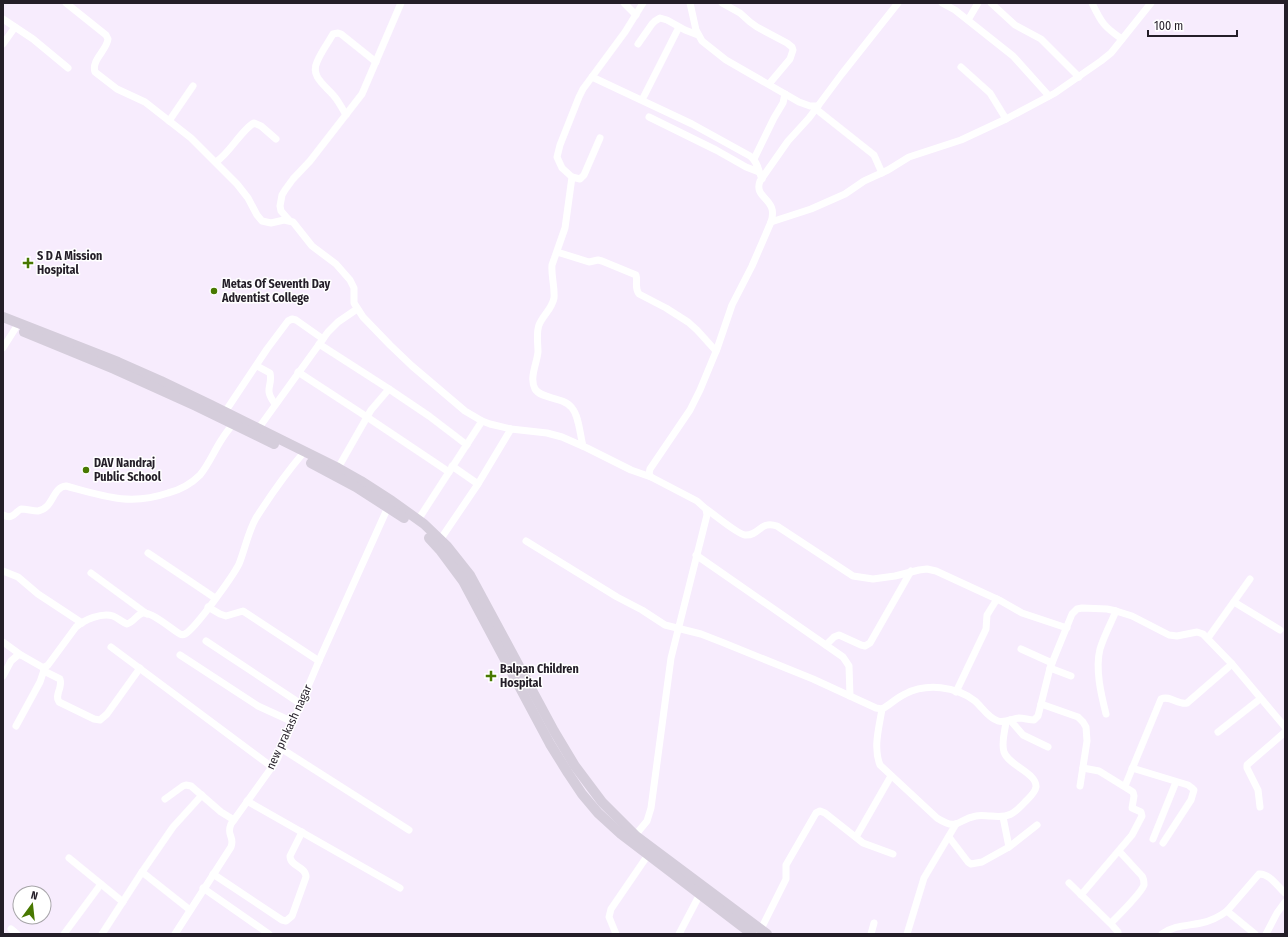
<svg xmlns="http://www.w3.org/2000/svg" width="1288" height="937" viewBox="0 0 1288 937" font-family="'Fira Sans Condensed',sans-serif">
	<rect width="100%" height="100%" fill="#f7ecfd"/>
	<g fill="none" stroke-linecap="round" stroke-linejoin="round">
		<!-- minor -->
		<g stroke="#fff" stroke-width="7">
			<path d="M66 3 106 35 108 39C107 50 91 60 95 72L117 89 145 102 191 138 237 184 248 198 257 215 262 221 271 223 284 220 293 222 312 246 336 264 350 280 354 288V303L363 317 390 345 412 366 465 411 482 421 490 424 511 429 547 433 562 437 587 448 631 470 651 477"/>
			<polyline points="624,3 636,15"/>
			<polyline points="690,3 696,30 702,41 726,60 799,102 810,106 818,106"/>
			<polyline points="722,3 740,13 750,22 757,27 787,43 792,47 793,50 790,59 769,84"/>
			<polyline points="942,3 955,10 1013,56 1049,96"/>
			<polyline points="991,3 1015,25 1041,39 1079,77"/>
			<path d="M1092 3C1101 22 1104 27 1122 39"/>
			<polyline points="3,19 33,39 68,68"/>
			<polyline points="968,20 978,3"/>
			<polyline points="3,44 15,27"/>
			<polyline points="638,44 652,24 655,21 660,18 667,20 685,30 698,35"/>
			<polyline points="961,67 990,93 1006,119"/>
			<path d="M592 77 692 124 750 156C758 162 758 170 762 179"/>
			<polyline points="642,100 679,27"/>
			<polyline points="816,109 874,155 882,173"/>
			<path d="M346 115C342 108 339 102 334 96 326 86 310 77 317 62 321 52 328 43 333 34L338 33 341 34 376 62"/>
			<polyline points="649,117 716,150 746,167 759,172"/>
			<polyline points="169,121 193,86"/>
			<polyline points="754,159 774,118 783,103 785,94"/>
			<path d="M216 162C230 153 242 129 254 123L261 126 276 139"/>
			<polyline points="572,177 580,179 584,175 600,138"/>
			<polyline points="289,220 281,211 280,206 282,195 285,190 293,179 310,161 362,94 401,3"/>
			<polyline points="771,222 811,209 845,194 864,181 888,170 909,157 961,140 1006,119 1055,93 1101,61 1111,53 1151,3"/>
			<path d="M557 252 589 262 598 260 602 261 636 275C638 281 634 287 639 294L666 308 688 322 697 330 716 351"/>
			<polyline points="319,344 389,389 429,416 467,445"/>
			<polyline points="3,348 15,329"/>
			<path d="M257 366 270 373C273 387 263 388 275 404"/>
			<polyline points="298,372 367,417 449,472"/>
			<polyline points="225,412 267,349 288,321 292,319 296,320 323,339"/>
			<polyline points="258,429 328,332 338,322 357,309"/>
			<path d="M583 446C580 435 579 416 572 408 563 396 542 400 535 389 529 378 537 363 538 352 538 344 536 333 539 325 543 315 552 309 554 298 555 287 551 276 552 265L565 228 572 177 562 168 557 157 560 145 579 97 583 89 625 32 643 3"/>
			<polyline points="452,466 478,484"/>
			<polyline points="338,468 371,410 389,389"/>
			<path d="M706 509C714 514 737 534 745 535 760 536 760 520 777 526L853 576 873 579 895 576 919 570 927 569 936 571 1001 601 1022 613 1067 628"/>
			<path d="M3 515C13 520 14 513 21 509 27 509 32 511 38 511 54 508 52 487 66 486 103 496 130 506 168 493 180 490 191 484 200 475 209 464 214 451 222 439 225 434 229 429 233 424"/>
			<polyline points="418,520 482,421"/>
			<polyline points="440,540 478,484 511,429"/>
			<path d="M526 541 617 597 642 610 665 625 701 634 724 643 813 679 876 708 882 709C890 705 896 698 905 694 926 683 956 686 975 701 982 707 988 718 998 721 1005 723 1011 719 1019 718 1024 718 1029 720 1034 720L1038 716 1050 668 1072 614 1077 609 1082 608 1107 609 1116 611 1132 616 1169 635 1177 636 1197 632 1203 634 1232 664 1285 727"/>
			<polyline points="148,553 215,598"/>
			<polyline points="696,555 843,657 849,666 850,696"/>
			<polyline points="3,571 18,577 38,594 82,623"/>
			<polyline points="91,573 147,614"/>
			<polyline points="1234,602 1280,630"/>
			<polyline points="208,607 220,614 226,616 243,611 319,661"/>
			<polyline points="1208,638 1250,579"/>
			<polyline points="206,641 301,704"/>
			<polyline points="3,642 21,655"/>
			<polyline points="826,645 834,637 839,635 861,645 865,646 870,643 911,571"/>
			<polyline points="111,647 272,767"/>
			<polyline points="1021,649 1052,663"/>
			<polyline points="180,655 258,706 293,722"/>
			<polyline points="1050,668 1071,676"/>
			<path d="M44 671 60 679C63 688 54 695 59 702L94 719 100 720 107 714 140 668"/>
			<path d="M3 676 11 661 18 655H21L42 667H45L48 665 76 627C84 620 102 612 113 616 118 618 122 622 127 624 134 622 137 614 143 613 153 612 171 629 180 634 182 635 183 635 185 634 195 629 233 576 239 564 245 549 248 532 256 518 270 496 287 472 304 452"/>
			<polyline points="956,692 986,629 987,615 997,599"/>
			<polyline points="1041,704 1078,717 1083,722 1086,727 1087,741 1080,786"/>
			<path d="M882 709C879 728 873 747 880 765L937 818C959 832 957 819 976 816 981 815 986 816 991 816 1009 818 1014 814 1025 802 1029 798 1035 793 1036 787 1037 773 1009 766 1004 752 1001 743 1005 731 1006 722"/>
			<path d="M1106 714C1101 694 1095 669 1100 649 1104 636 1111 623 1116 611"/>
			<polyline points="1010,720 1023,735 1048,747"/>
			<polyline points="16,726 40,682 45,667"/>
			<polyline points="1218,732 1260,699"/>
			<polyline points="282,749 409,830"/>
			<polyline points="1132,768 1188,785 1192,788 1194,790 1191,800 1163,843"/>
			<path d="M1125 786 1161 699C1170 695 1178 705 1187 703L1232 664"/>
			<polyline points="165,799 183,786 186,785 191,786 221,812 234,820"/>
			<polyline points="247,801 400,888"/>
			<polyline points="1260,807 1258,790 1247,768 1247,765 1285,732"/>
			<polyline points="856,837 891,776"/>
			<polyline points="949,837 968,862 971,864 982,862 1009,847 1003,817"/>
			<path d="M633 838 647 821 651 808 671 658 707 515 706 509 697 501 651 477 649 474 650 469 690 410 700 390 717 349 732 305 752 266 771 222C779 198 753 199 760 181L788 141 809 118 841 75 898 3"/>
			<polyline points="1153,839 1176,782"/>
			<polyline points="1009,847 1037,825"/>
			<polyline points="69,858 123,902"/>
			<polyline points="142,872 190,910"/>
			<path d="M213 874 282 920 286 921 292 916 306 877C306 866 290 867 290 856L302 832"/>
			<polyline points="1069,883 1112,925 1118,932 1118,934"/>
			<polyline points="203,888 269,934"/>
			<polyline points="1081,895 1132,835 1142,816 1141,812 1132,808 1134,796 1133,792 1099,771 1083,768"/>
			<polyline points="1227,911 1255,934"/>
			<path d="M1111 923C1118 916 1141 893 1144 885 1144 881 1144 879 1142 876L1119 851"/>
			<polyline points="11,929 17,934"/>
			<polyline points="761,929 786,879 786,865 816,813 820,811 825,813 863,843 893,854"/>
			<polyline points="64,934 101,884"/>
			<polyline points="102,934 142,872 173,827 202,795"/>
			<path d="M175 934 231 847C235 836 226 836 231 824L272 767 277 760 321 656 388 507"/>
			<polyline points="616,934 609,917 611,909 650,852"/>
			<polyline points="679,934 700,894"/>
			<polyline points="871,934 874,923"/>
			<polyline points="907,934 924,878 956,824"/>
			<path d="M1162 934C1175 925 1187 926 1201 923 1211 921 1219 917 1227 911L1259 874C1269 873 1278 887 1285 893"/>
			<polyline points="1266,934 1277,913 1285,902"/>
		</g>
		<!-- secondary -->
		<g stroke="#d5cddb" stroke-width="10">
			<polyline points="3,317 118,362 161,381 211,405 338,468 361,481 392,501 424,524 447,546 470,575 554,731 575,766 602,802 636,836 767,934"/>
			<polyline points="24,332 114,369 196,406 274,444"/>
			<polyline points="311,463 356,487 404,518"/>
			<polyline points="429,538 440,550 463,581 550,744 568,773 582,794 598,813 621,834 752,934"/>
		</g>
	</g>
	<!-- markers -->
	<g fill="#487800" stroke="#fff" stroke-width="1.5">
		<path d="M26 257h4v4h4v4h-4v4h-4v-4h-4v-4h4z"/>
		<circle cx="214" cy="291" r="4"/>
		<circle cx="86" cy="470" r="4"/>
		<path d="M489 670h4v4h4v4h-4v4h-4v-4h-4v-4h4z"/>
	</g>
	<g text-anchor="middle" stroke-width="3" stroke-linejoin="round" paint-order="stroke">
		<!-- poi labels -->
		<g font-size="12" font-weight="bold" fill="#241e28" stroke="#fff" text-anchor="start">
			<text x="37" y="260">S D A Mission<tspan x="37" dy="14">Hospital</tspan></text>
			<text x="222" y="288">Metas Of Seventh Day<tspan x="222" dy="14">Adventist College</tspan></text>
			<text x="94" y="467">DAV Nandraj<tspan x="94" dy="14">Public School</tspan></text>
			<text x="500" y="673">Balpan Children<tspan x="500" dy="14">Hospital</tspan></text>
		</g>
		<!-- street labels -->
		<g font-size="12" fill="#241e28" stroke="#fff">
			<text transform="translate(289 727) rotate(-65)" y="4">new prakash nagar</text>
		</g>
	</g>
	<!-- border -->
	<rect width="1288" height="937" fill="none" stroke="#241e28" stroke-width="8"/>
	<!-- north arrow -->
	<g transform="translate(32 905) rotate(15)"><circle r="19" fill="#ffffff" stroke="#a7a5a9"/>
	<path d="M0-3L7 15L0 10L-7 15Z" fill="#487800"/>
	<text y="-6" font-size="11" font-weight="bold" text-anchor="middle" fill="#241e28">N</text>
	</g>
	<!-- scale -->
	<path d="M1148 30v6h89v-6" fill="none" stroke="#241e28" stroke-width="2"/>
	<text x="1154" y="30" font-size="12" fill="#241e28" stroke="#ffffff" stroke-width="3" paint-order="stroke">100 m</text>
</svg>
